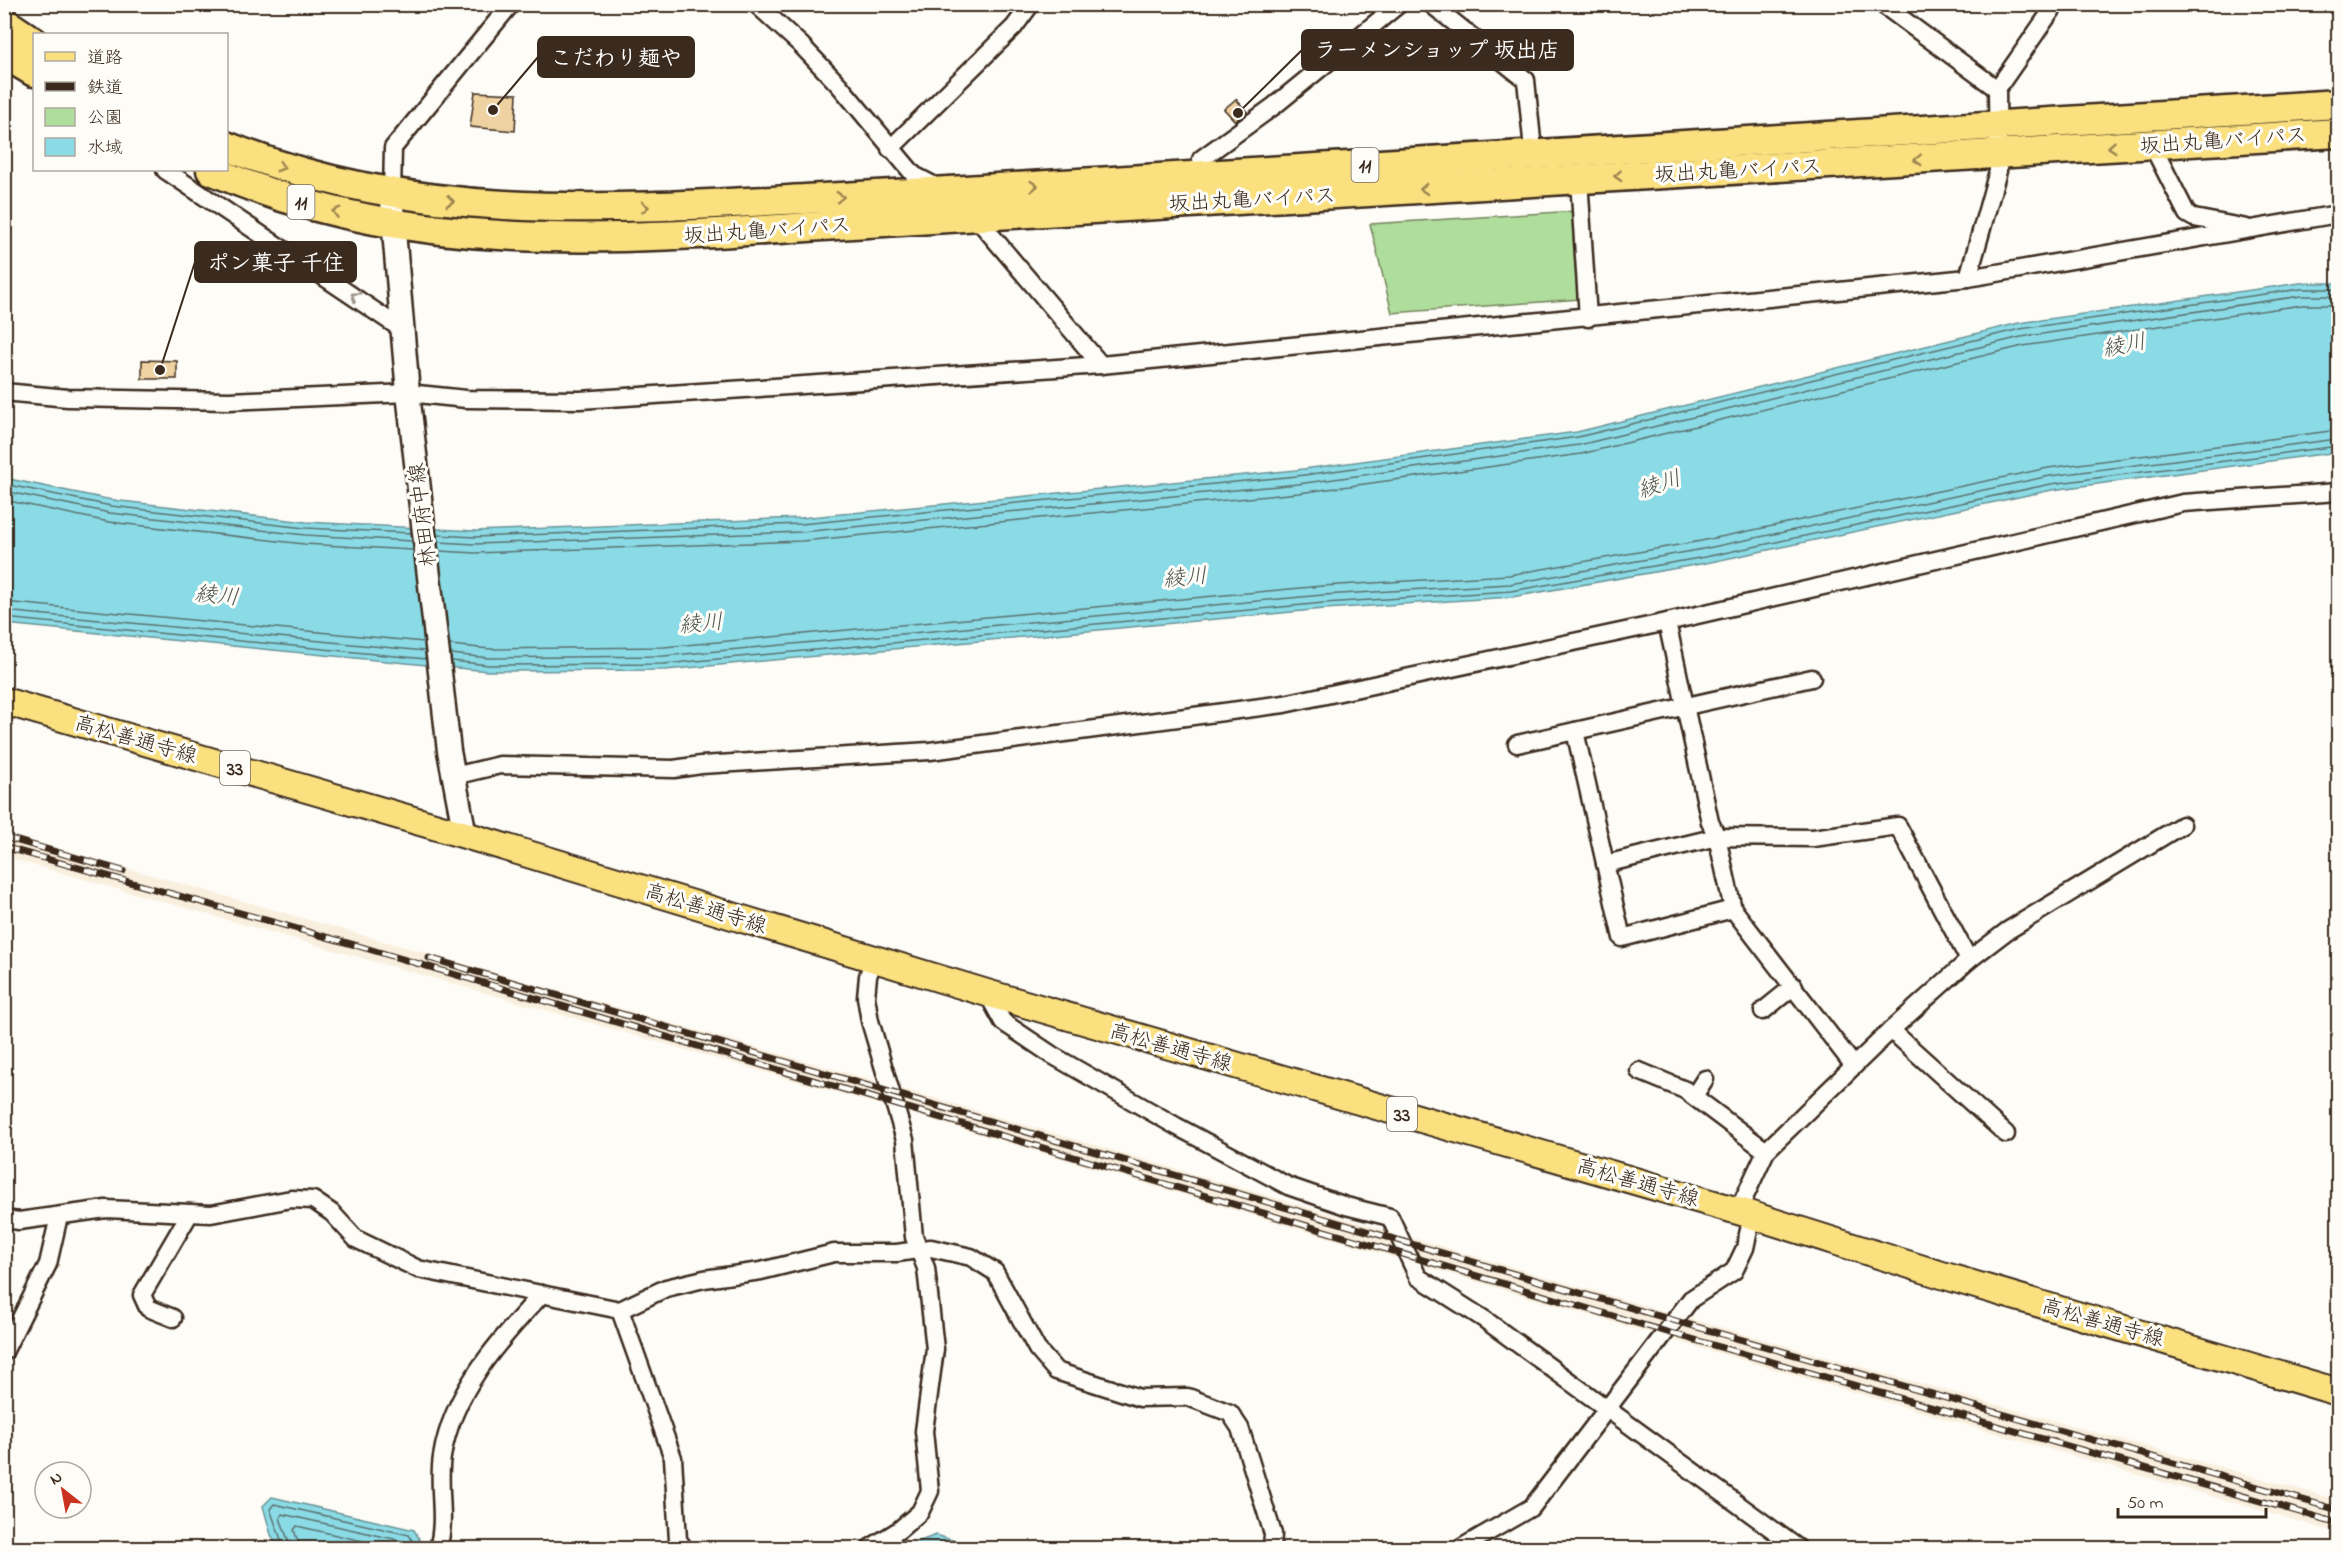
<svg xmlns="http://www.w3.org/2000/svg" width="2343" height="1553" viewBox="0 0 2343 1553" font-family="'Indie Flower','Klee One',sans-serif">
	<rect width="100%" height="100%" fill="#fdfcf7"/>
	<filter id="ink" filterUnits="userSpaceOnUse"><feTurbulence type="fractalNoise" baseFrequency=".0167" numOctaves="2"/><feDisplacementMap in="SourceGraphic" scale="12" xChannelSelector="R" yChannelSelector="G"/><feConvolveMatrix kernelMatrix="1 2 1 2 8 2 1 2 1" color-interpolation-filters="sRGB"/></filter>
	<g filter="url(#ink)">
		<!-- built -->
		<polygon fill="#f9efde" points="4,833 889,1085 1680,1316 2338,1500 2338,1533 1663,1337 898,1110 5,857"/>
		<!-- green -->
		<polygon fill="#afdd9c" stroke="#75845d" stroke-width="1.5" points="1575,211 1580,299 1392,313 1370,224"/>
		<!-- water -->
		<g fill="#8adbe6" stroke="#6a9496" stroke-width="1.5">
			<polygon points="2300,283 2338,283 2338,452 2052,490 1706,563 1512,597 1324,609 665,670 488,671 5,624 4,478 112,500 306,522 475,531 800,518 1296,470 1577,432 2019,323"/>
			<polygon points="272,1497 414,1530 421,1542 418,1548 279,1548 271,1535 263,1506"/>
			<polygon points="936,1535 958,1542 962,1548 901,1548"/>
		</g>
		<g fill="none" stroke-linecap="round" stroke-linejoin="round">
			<!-- shore -->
			<g stroke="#5b716e" stroke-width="1.5">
				<polyline points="4,484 111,506 305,528 411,533"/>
				<polyline points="4,491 110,513 305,535 412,541"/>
				<polyline points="4,500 109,522 304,544 413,550"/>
				<polyline points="437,535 475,537 801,524 1297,476 1578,437 2020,329 2301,289 2338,289"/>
				<polyline points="438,542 475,544 801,532 1298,484 1579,445 2021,337 2301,296 2338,296"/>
				<polyline points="439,551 475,553 802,541 1299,493 1581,454 2023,346 2302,305 2338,305"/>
				<polyline points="4,602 424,642"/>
				<polyline points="4,611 425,651"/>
				<polyline points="4,618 426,659"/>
				<polyline points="450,645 490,649 664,647 1322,586 1509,575 1701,541 2048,468 2338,430"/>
				<polyline points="451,654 489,658 664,656 1323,595 1510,584 1703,549 2050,476 2338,439"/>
				<polyline points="452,661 489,665 664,664 1324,603 1511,591 1705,557 2051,484 2338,446"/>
				<polyline points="284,1548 270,1509 274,1504 409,1535 413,1542 413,1548"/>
				<polyline points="291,1548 280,1518 282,1514 403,1541 405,1548"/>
				<polyline points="300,1548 294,1530 297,1526 393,1548"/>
			</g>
		</g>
		<!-- building -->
		<g fill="#efd2a2" stroke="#3b2a1e" stroke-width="1.5">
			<polygon points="475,92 517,94 515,131 470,127"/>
			<polygon points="1236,99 1247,112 1235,121 1224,109"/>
			<polygon points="142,360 177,361 177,379 142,379"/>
		</g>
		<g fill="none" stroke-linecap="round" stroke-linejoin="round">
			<defs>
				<g id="street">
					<polyline points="756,4 801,45 839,85 914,175 939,188"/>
					<polyline points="1431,4 1526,80 1534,160"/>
					<polyline points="1882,4 1997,89"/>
					<polyline points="2152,145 2187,214 2194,218 2247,228"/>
					<polyline points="890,149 1014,27 1031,4"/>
					<polyline points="1201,159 1274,106 1399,4"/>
					<polyline points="165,170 403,330"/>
					<polyline points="1579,179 1588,318"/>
					<polyline points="392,194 393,148 511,4"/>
					<polyline points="974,215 1101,365"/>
					<polyline points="1968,278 1998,171 1997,89 2056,4"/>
					<polyline points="4,392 68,398 229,401 408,393 466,399 580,400 1101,365 1968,278 2338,214"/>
					<polyline points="1667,622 1710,822 1717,837 1733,909 1854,1066"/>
					<polyline points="1575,731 1622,938 1733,909"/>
					<polyline points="1517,744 1812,678"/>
					<polyline points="454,776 500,765 674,769 701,765 930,751 1284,704 1667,622 2183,503 2338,492"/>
					<polyline points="1605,864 1717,837 1813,838 1898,826 1969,960"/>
					<polyline points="987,993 1003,1022 1052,1055 1176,1126 1288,1186 1346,1206 1390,1217 1418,1277 1484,1319 1798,1548"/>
					<polyline points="1763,1011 1794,986"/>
					<polyline points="1891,1030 2006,1134"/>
					<polyline points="1639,1071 1685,1090 1766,1151"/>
					<polyline points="1694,1096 1705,1079"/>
					<polyline points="1738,1211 1766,1151 1891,1030 1969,960 2007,931 2182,825"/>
					<polyline points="4,1219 19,1221 106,1209 211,1214 291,1199 313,1200 332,1213 356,1239 418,1269 620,1310 666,1288 704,1279 761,1271 834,1253 897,1253 931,1248 971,1257 995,1272 1037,1349 1056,1371 1140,1398 1188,1397 1230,1413 1240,1428 1273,1534 1272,1548"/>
					<polyline points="620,1310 673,1458 678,1540 684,1548"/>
					<polyline points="173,1318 148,1308 142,1295 190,1213"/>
					<polyline points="4,1352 48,1264 59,1216"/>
					<path d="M438 1548C447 1518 437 1487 442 1457 452 1392 499 1340 542 1294"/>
					<polyline points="870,1548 899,1530 920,1512 930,1491 924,1431 935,1349 926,1268 914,1237 905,1140 870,1021 866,997 868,976 874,959"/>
					<polyline points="1461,1548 1532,1507 1691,1299 1734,1271 1745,1248 1752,1216"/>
				</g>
				<polyline id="secondary" points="392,208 408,393 449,751 465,835"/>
				<polyline id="primary" points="4,701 465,835 987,993 1745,1213 1942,1275 2338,1392"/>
				<g id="highway">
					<polyline points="4,22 34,42"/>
					<polyline points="4,54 34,72"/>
					<path d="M226 146C416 223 606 210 805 199 944 192 1082 183 1220 174 1593 150 1966 129 2338 104"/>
					<path d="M211 170C408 258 626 240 836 225 954 217 1072 210 1190 203 1573 180 1956 158 2338 133"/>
				</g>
			</defs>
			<!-- street casing -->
			<use href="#street" stroke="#3b2a1e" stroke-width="21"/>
			<!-- secondary casing -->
			<use href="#secondary" stroke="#3b2a1e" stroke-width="27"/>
			<!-- primary casing -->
			<use href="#primary" stroke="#3b2a1e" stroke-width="30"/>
			<!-- highway casing -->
			<use href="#highway" stroke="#3b2a1e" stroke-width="33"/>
			<!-- street -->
			<use href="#street" stroke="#fdfcf7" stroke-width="16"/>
			<!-- secondary -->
			<use href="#secondary" stroke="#fdfcf7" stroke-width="22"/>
			<!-- primary -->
			<use href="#primary" stroke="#fbe080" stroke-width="26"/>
			<!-- highway -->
			<use href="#highway" stroke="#fbe080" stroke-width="28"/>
			<defs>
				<g id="rail">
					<polyline points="4,837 123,871"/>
					<polyline points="4,847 355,945 1667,1332 2338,1523"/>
					<polyline points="429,958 1676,1321 2338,1510"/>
				</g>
			</defs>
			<!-- rail casing -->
			<use href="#rail" stroke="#3b2a1e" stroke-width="7"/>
			<!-- rail -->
			<use href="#rail" stroke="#fdfcf7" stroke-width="4.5" stroke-dasharray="14" stroke-linecap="butt"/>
		</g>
		<!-- one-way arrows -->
		<defs><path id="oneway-chevron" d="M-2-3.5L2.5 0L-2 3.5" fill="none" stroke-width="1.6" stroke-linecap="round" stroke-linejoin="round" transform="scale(1.5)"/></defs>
		<g stroke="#9b854f">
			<use href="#oneway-chevron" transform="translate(2112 147) rotate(176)"/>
			<use href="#oneway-chevron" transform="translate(1918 160) rotate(177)"/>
			<use href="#oneway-chevron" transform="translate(281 167) rotate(17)"/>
			<use href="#oneway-chevron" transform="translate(1618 176) rotate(177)"/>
			<use href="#oneway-chevron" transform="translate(1034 186) rotate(-4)"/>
			<use href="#oneway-chevron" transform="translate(1424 189) rotate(177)"/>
			<use href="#oneway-chevron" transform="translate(840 197) rotate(-3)"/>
			<use href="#oneway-chevron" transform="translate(450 201) rotate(6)"/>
			<use href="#oneway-chevron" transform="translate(645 207) rotate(-1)"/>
			<use href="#oneway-chevron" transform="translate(336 212) rotate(-165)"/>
		</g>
		<use stroke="#9c938a" href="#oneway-chevron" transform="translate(355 296) rotate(-147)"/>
	</g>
	<g text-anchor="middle" stroke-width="6" stroke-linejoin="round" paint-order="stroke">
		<!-- shield labels -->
		<g fill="#fdfcf7" stroke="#75695f" stroke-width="1.5">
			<rect x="1351.5" y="148" width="27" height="34" rx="4.5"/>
			<rect x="287.5" y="185" width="27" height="34" rx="4.5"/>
			<rect x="220" y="751" width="30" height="34" rx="4.5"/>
			<rect x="1387" y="1097" width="30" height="34" rx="4.5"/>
		</g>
		<g font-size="20" font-weight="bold" fill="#3b2a1e">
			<text x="1365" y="172">11</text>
			<text x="301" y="209">11</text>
			<text x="235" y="775">33</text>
			<text x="1402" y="1121">33</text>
		</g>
		<!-- street labels -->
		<g font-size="21" fill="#3b2a1e" stroke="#fdfcf7">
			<text transform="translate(2223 140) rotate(-4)" y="7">坂出丸亀バイパス</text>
			<text transform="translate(1738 170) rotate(-3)" y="7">坂出丸亀バイパス</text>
			<text transform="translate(1252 199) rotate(-3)" y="7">坂出丸亀バイパス</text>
			<text transform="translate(767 230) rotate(-4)" y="7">坂出丸亀バイパス</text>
			<text transform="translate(422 515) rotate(-97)" y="7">林田府中線</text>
			<text transform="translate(136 739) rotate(16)" y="7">高松善通寺線</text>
			<text transform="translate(706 908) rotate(17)" y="7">高松善通寺線</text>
			<text transform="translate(1171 1047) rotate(16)" y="7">高松善通寺線</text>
			<text transform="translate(1638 1182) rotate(16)" y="7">高松善通寺線</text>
			<text transform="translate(2103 1322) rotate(16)" y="7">高松善通寺線</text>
		</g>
		<!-- water labels -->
		<g font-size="22" font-style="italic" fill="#4f5650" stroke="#fdfcf7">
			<text transform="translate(2124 344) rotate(-11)" y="8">綾川</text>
			<text transform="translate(1659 483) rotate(-18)" y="8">綾川</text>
			<text transform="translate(1185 576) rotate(-5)" y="8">綾川</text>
			<text transform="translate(217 594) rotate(6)" y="8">綾川</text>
			<text transform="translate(701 622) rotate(-5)" y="8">綾川</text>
		</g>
	</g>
	<!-- callouts -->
	<path fill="none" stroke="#3b2a1e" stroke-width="2" d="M1238 113L1302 50M493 110L538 57M160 370L195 262"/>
	<g fill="#3b2a1e" stroke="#fdfcf7" stroke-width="2">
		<circle cx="1238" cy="113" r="6"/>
		<circle cx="493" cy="110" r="6"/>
		<circle cx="160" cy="370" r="6"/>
	</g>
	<g fill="#3b2a1e" stroke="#3b2a1e" stroke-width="2">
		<rect x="1302" y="30" width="271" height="40" rx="6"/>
		<rect x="538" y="37" width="156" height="40" rx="6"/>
		<rect x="195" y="242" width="161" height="40" rx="6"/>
	</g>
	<g font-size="22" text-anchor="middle" font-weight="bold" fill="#fff">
		<text x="1437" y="57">ラーメンショップ 坂出店</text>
		<text x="616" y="65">こだわり麺や</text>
		<text x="276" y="270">ポン菓子 千住</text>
	</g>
	<!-- margin -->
	<rect width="2343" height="1553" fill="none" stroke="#fdfcf7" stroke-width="24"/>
	<rect x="12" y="12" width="2319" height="1529" fill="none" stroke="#3b2a1e" stroke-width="2" filter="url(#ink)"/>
	<!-- legend -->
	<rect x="33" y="33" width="195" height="138" fill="#fdfcf7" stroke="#afa8a0" stroke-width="1.5"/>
	<rect x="45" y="52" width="30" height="9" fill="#fbe080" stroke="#afa8a0" stroke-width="1.5"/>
	<text x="87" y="63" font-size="18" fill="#3b2a1e">道路</text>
	<rect x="45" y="82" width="30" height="9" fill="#3b2a1e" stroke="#afa8a0" stroke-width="1.5"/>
	<text x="87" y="93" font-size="18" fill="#3b2a1e">鉄道</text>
	<rect x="45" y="108" width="30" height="18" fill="#afdd9c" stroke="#afa8a0" stroke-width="1.5"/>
	<text x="87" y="123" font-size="18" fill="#3b2a1e">公園</text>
	<rect x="45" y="138" width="30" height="18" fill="#8adbe6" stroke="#afa8a0" stroke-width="1.5"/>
	<text x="87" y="153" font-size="18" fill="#3b2a1e">水域</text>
	<!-- north arrow -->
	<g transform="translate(63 1490) rotate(329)"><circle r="28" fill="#fdfcf7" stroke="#afa8a0" stroke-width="1.5"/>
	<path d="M0-4.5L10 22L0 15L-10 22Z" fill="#c8321e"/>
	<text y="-9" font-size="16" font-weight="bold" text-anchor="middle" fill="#3b2a1e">N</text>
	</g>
	<!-- scale -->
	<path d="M2118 1508v9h148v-9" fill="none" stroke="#3b2a1e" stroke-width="3"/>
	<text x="2127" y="1508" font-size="18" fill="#3b2a1e" stroke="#fdfcf7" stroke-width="4.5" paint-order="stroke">50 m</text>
</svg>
